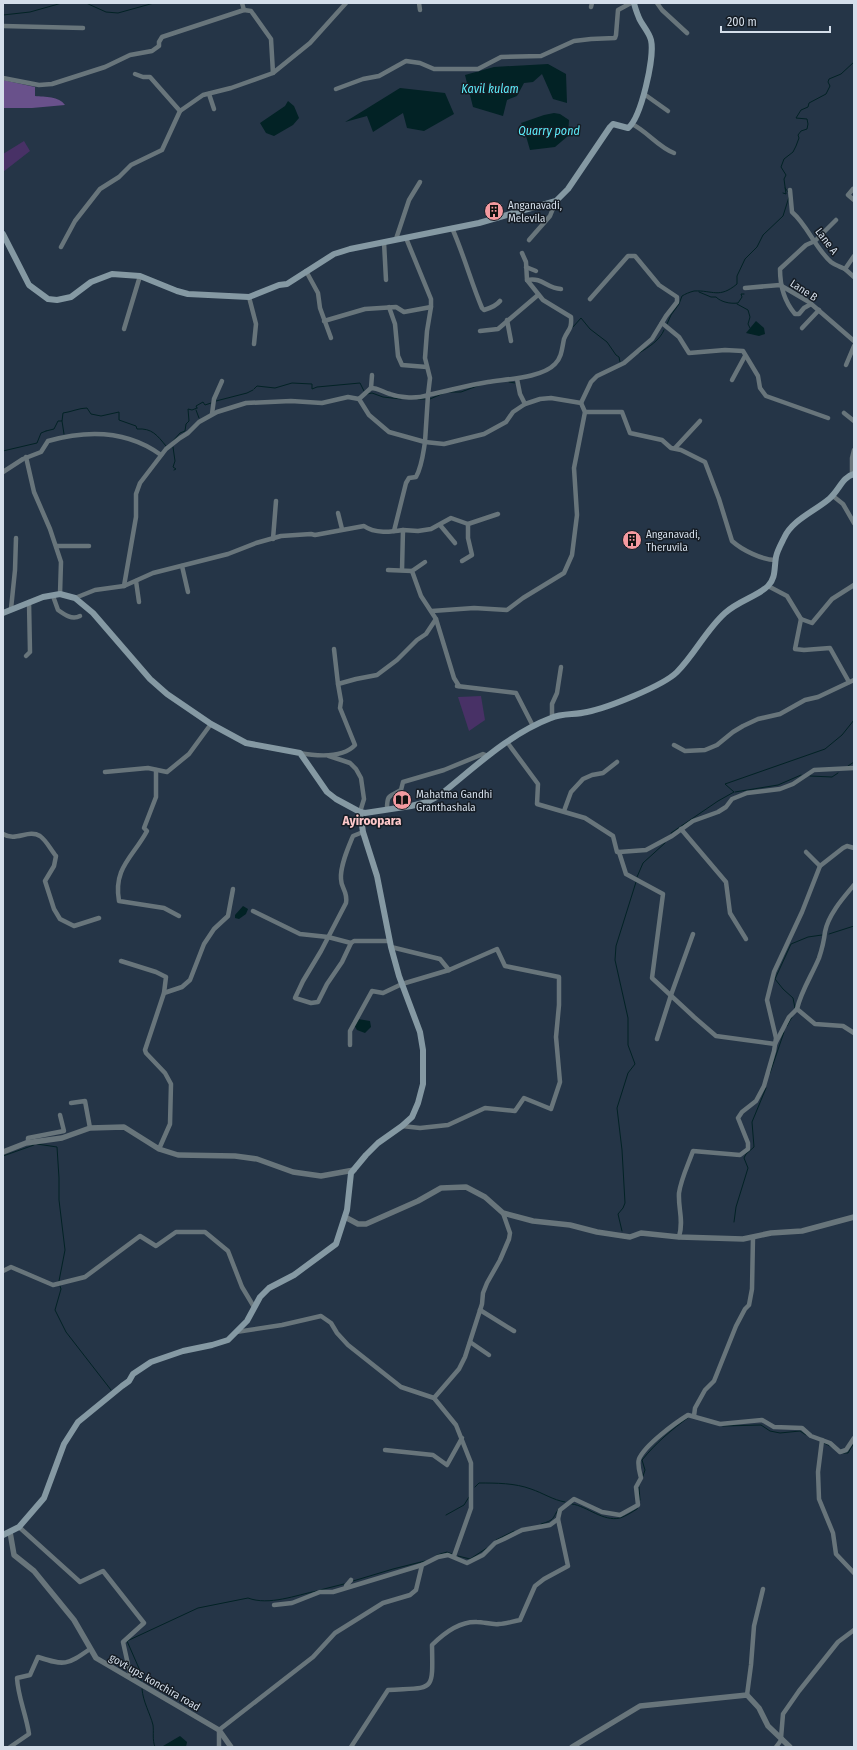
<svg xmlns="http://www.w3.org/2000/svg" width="857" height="1750" viewBox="0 0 857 1750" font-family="'Fira Sans Condensed',sans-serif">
	<rect width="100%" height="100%" fill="#253547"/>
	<!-- green -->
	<g fill="#483166">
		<polygon points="24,141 30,151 3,172 3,154"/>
		<polygon points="481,696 485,720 469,731 458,697"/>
	</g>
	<!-- forest -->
	<path fill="#69518b" d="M3 80 35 87V96C45 97 59 96 65 105L32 108H3Z"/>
	<!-- water -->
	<g fill="#022225">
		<polygon points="548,64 566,74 567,103 553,99 542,74 533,82 524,83 517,96 507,100 503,116 473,107 465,75 494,67"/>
		<polygon points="400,88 445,93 454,114 424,131 407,128 403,113 373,132 367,116 345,122"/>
		<polygon points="288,101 294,106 299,118 293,125 274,136 266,133 260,123 285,106"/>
		<polygon points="554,113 560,114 569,120 568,136 555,147 530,150 526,136 528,133 521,136 525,130 521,123 544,115"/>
		<polygon points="756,321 764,328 765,334 759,336 746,333"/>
		<polygon points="243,906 248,909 246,914 239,919 235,918 235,915"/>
		<polygon points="358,1019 370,1021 371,1027 365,1033 357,1030 352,1022"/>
		<polygon points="180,1736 187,1742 186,1747 163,1746"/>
	</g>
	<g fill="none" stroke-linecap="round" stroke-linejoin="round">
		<!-- stream -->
		<g stroke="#022225" stroke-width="1">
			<polyline points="86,3 106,12 118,13 154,3"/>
			<polyline points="3,15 30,12 62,3"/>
			<polyline points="785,188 789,193"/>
			<polyline points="783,193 786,194 784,179 786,175 781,167 784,159 793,152 796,146 799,138 798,135 801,131 807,129 808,124 807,119 796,118 801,110 808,107 809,103 826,94 830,86 828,82 829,79 841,74 854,62"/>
			<path d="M699 292 711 297H716C721 302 730 304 738 303L742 297 741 294H744"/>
			<polyline points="737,304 748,310 750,317 748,324 750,328"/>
			<path d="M667 324 671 315 679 304 682 296C685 294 690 292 694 291 713 290 719 299 737 284V276L745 259 757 247 763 235 783 216 789 197"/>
			<polyline points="573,327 581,318 590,329 607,342 616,355 619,357 620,362"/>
			<path d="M639 353C649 347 660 340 664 330"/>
			<polyline points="509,382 515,383"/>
			<polyline points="254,389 257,386 275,388 292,383 312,384 312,389 317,387 360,383 364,391"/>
			<polyline points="449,392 461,392 480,385"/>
			<polyline points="367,394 372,393 383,397 401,399"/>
			<polyline points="418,399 425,399"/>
			<polyline points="430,399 444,393"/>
			<polyline points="216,401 247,393 253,390"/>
			<polyline points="197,408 196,406 203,402 205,405 211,403"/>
			<polyline points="196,410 199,418"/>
			<polyline points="62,421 64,434"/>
			<path d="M46 431 54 429 58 421H62L63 413C71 412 79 408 87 408L91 414 101 416 119 412V420L136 426 137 429C152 428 157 435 166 446"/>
			<polyline points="173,441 180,433 185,431 186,424 189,421 188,409 192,410 197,408"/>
			<polyline points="173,447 175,461 173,467 176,469 174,470"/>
			<polyline points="3,451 37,443 41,433 46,431"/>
			<polyline points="848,766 854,762"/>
			<polyline points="810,776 832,777 838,773"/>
			<polyline points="735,792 778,785 801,775"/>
			<polyline points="671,833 718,801 734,792 725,784 825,749 842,735 854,720"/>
			<polyline points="637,877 643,863 665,843"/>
			<polyline points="829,934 854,926"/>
			<polyline points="795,1008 793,998 783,989 775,979 791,944 808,937 822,935"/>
			<polyline points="787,1026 792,1017"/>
			<polyline points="770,1073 784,1032"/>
			<polyline points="37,1144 57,1147 59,1178 59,1200 65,1250 59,1281"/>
			<polyline points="3,1156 34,1145"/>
			<polyline points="734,1222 736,1207 748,1168 744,1158 746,1154 754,1147 752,1122 766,1088"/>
			<polyline points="622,1231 618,1214 623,1208 625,1203 622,1150 617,1108 628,1073 635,1064 628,1045 628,1018 615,960 616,946 636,882"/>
			<polyline points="60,1286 61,1289 55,1310 66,1332 111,1390"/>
			<polyline points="723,1426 761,1425 770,1431 780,1433 800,1431 806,1435"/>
			<polyline points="824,1443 832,1447"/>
			<polyline points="843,1453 848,1453 854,1443"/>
			<path d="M643 1476 645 1470 642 1460C656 1443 671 1430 689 1417"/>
			<path d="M475 1487 479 1483C496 1483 515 1483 531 1489 543 1493 553 1500 565 1502"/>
			<polyline points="639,1487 640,1500"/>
			<path d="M572 1504C587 1506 603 1522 620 1518 626 1516 632 1512 637 1509L638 1506"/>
			<polyline points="446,1515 464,1505 469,1497"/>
			<path d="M541 1524C555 1520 552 1519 559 1508"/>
			<polyline points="496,1540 514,1531"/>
			<polyline points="437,1555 447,1552 452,1554"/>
			<polyline points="458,1556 470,1559 487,1548"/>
			<polyline points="353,1581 393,1569 425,1561"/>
			<polyline points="320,1590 344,1584"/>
			<path d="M141 1681V1673L127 1641 198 1608 248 1598C269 1606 296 1595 317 1591"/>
			<path d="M142 1689C143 1702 150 1713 153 1725 154 1733 152 1739 155 1747"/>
		</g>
		<!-- minor -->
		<g stroke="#68757b" stroke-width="4.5">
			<polyline points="242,3 244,10 251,11 271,39 273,73"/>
			<polyline points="419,3 420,10"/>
			<polyline points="657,3 662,10 687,33"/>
			<polyline points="591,7 592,3"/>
			<polyline points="3,26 83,28"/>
			<polyline points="135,74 143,77 150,77 180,111"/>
			<polyline points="3,78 39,85 52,84 105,67 130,55 152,51 159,46 159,42 162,37 244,10"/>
			<polyline points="336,89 363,79 379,76 406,61 420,63 434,69 478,69 501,57 541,56 574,41 591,39 615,38 616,35 618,10 631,3"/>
			<polyline points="209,94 214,109"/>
			<polyline points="644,94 668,111"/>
			<path d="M632 124C648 132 658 147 674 153"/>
			<polyline points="853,189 848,195 854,200"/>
			<path d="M790 190 792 212C808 226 815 248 831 262 835 265 841 267 845 269"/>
			<path d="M452 228C464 255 471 282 482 308L484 310C491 308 496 306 500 301"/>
			<path d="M406 238 431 299V307L427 331 425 358 430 378 428 395C448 391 468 385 488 382 506 379 542 378 555 364 562 357 562 348 564 339 568 329 572 330 571 317L543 300 527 280 526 262 522 253"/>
			<polyline points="396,239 409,200 420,182"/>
			<polyline points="529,240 550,216 556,201"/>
			<polyline points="384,242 386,280"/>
			<polyline points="61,247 75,221 100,189 119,177 131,165 162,150 180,111 203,95 231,88 273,73 310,43 346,3"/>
			<polyline points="854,256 845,269 854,277"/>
			<polyline points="526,267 536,271"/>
			<polyline points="306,271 318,293 320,308 331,338"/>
			<path d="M527 280C543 277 546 288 561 289"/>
			<polyline points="745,288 780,285 809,302 854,341"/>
			<polyline points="249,297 256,324 254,344"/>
			<path d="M811 304 804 308 799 314H795C784 301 780 285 780 269L806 245 815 241 836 220"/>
			<polyline points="389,307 395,324 398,356 402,365 427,367"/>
			<polyline points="507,320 511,341"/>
			<polyline points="324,321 365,309 396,307 404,312 431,307"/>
			<polyline points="662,323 679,337 689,353 725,350 743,351 758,376 760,388 766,396 828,418"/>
			<polyline points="802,328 819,310"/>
			<polyline points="124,329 140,276"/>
			<polyline points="480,331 498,329 538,295"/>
			<polyline points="846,365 854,346"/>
			<polyline points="517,379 520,394 525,404"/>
			<polyline points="732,380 745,356"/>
			<polyline points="371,388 372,375"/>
			<path d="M359 399 369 415 389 432 425 442C423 454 422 466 416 477L409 478 406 483 394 531"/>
			<polyline points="581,403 591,382 597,376 624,363 652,339 666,316 677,302 677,297 659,285 635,256 628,256 590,299"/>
			<path d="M585 412H622L630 433 662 440 671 448 681 450 705 462 719 499 732 541C742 550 762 560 776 560"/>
			<polyline points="844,413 854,421"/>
			<polyline points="212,414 214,399 222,381"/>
			<polyline points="675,448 700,421"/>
			<polyline points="26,457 34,492 50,529 61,562 60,594"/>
			<path d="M3 472 23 459 41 452 48 441C87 430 127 430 161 455"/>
			<polyline points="852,474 852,458 854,450"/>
			<polyline points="833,496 843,504 854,523"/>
			<polyline points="338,513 342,529"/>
			<polyline points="440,525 455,543"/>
			<polyline points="273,539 276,501"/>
			<polyline points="57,546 89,546"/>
			<polyline points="462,561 472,555 468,538 468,524"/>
			<polyline points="425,562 412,571 421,596 436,619 454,678 459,686"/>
			<polyline points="182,566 188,592"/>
			<polyline points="388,570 412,571"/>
			<polyline points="402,570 403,530 418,531 431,529 451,518 468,524 498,514"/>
			<polyline points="136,581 139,602"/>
			<path d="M124 586 136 517V494L140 483 166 449 180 438 188 433 199 422 217 412 246 403 291 401 322 403 348 397 359 399 371 388C378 388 383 392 390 394 401 398 417 399 428 395L425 442 444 444 484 434 506 422 513 412 525 404 540 399 551 398 581 403 585 412 574 468 577 515 572 555 564 573 523 598 507 610 474 608 432 611"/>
			<polyline points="768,586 787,596 801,619 795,649 804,650 830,648 849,682"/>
			<path d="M53 596 58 610C65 615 72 620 80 616"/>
			<path d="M75 598 95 590 124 586 153 573 228 554 256 543 281 536 311 534 315 535 364 526C375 534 391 532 403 530"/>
			<polyline points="11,609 15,570 16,538"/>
			<polyline points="801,619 812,623 832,599 854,585"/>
			<polyline points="334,649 338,684 356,679 377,675 397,660 417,640 426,634 436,619"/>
			<polyline points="26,656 30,652 29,602"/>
			<polyline points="457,686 516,693 533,726"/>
			<polyline points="552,717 552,704 557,693 561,667"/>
			<polyline points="507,742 538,784 537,804 585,818 613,836 617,852 619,852 646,850 672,836 693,821 718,812 726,807 732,799 747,793 780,789 793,784 814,770 854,768"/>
			<polyline points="674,745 685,751 705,750 717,745 733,732 743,726 758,719 780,714 805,700 818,697 854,680"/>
			<path d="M299 753C316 756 342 759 355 745L340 708 341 701 338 684"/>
			<polyline points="329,756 350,763 356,769 361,778 364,799 360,812"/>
			<path d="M156 770V797L144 828 147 831C133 857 113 868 119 901L164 908 179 916"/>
			<polyline points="105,772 148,768 167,772 189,754 211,724"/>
			<path d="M387 809C387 793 390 797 401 790L403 782 444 770 483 754 488 756"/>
			<polyline points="564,811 571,792 583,779 592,775 603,773 617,762"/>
			<polyline points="681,829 726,882 730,913 746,939"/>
			<path d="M363 832 353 836C348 848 340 866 341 879 341 889 348 891 346 903L321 951 303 981 295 998 311 1003 318 1002 327 984 342 962 351 943 354 941H390"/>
			<path d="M3 834C16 842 28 829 40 836 46 840 51 850 56 856L54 866 45 881 54 909 60 919 74 926 99 918"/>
			<polyline points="619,852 626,874 663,894 652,978 694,1017 716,1036 775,1044 789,1017 797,1009"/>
			<polyline points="806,852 820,866"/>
			<path d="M854 885C843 898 828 915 825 932 824 941 822 949 819 958 812 975 801 991 797 1009L815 1024 843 1026 854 1033"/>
			<polyline points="253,911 300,934 328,937 351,943"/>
			<polyline points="391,947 440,959 449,970"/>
			<polyline points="121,961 156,972 166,977 164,993 145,1050 146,1053 165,1073 171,1084 170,1124 159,1149"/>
			<polyline points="164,993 182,987 190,980 204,944 214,929 228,916 233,889"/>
			<polyline points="657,1039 671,995 693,934"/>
			<polyline points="350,1045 350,1031 372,991 383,993 402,984 449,970 497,949 505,966 559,977 559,1005 556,1037 560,1082 551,1109 524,1098 515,1111 485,1108 448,1125 420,1128 402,1126"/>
			<polyline points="71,1103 85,1101 90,1128"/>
			<polyline points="28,1142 28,1138 64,1131 60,1115"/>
			<path d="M679 1237C684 1220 678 1209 679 1193 681 1179 688 1165 693 1151L740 1155 748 1149V1143L738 1118 742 1112 756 1101 764 1086 774 1051 776 1038 767 1000 774 972 802 912 820 866 843 848 847 846 854 848"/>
			<polyline points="3,1271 11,1267 53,1285 85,1277 140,1236 156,1246 176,1232 205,1232 228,1251 242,1287 254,1307"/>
			<polyline points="480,1310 514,1331"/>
			<polyline points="236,1332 282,1325 321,1316 331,1323 337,1333 348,1345 401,1387 434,1398 456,1425 471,1463 471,1508 454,1556"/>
			<polyline points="470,1342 489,1355"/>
			<polyline points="434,1398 459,1369 465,1357 482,1304 483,1293 487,1283 500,1260 509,1239 510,1233 503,1213"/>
			<polyline points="694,1416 695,1408 705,1390 714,1381 736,1326 745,1309 749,1305 752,1289 753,1237"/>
			<polyline points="822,1440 818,1472 819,1499 833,1533 836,1554 854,1573"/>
			<polyline points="385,1450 433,1455 447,1465 462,1438"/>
			<polyline points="19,1527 80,1582 103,1571 144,1623 123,1642 131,1678"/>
			<polyline points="346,1586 351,1580"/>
			<polyline points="274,1605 292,1603 320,1592 333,1592 422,1565"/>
			<polyline points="747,1695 751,1665 754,1626 763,1589"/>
			<polyline points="781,1738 783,1714 799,1691 838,1642 854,1630"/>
			<path d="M10 1747 29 1734C26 1714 18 1697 17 1678L30 1675 38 1657C65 1666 67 1665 90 1649"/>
			<path d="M219 1747V1730L313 1657 335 1633 383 1603 410 1595 416 1590 422 1565 438 1557 448 1555 467 1563 483 1555 495 1543 504 1539 522 1530 550 1525 558 1519 560 1510 574 1499 602 1512 620 1515 638 1505 636 1487 641 1478C640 1473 637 1465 639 1459 645 1445 675 1423 688 1415L720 1424 762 1420 774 1427 802 1428 811 1436 830 1443 840 1452 846 1450 854 1438"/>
			<path d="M351 1747 388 1690C434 1687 433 1694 432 1645 444 1633 459 1621 477 1622 484 1622 492 1625 499 1624 506 1624 513 1621 520 1620L535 1586 544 1579 568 1566 558 1519"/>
			<polyline points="776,1747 782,1739"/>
		</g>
		<!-- tertiary -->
		<g stroke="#68757b" stroke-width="5.5">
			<polyline points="3,1152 26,1143 62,1138 90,1128 124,1127 159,1149 178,1155 235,1156 257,1159 293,1172 321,1176 354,1170"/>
			<polyline points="345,1217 358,1224 366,1224 418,1201 441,1188 466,1187 485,1197 503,1213 533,1221 570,1225 597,1232 630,1237 641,1233 679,1237 743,1239 771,1233 802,1231 854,1217"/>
			<polyline points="10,1532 14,1555 34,1571 74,1620 96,1658 219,1730 231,1747"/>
			<polyline points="572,1747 640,1706 747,1695 759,1708 768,1726 790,1747"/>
		</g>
		<!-- secondary -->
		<g stroke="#8599a3" stroke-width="6">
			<path d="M3 234 29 285 48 299 57 300 71 297 91 282 112 274 140 276 177 291 188 294 249 297 279 285 287 284 334 254 350 249 479 223 556 201 568 189 610 127 613 124 628 128C641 118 655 57 651 40 649 32 642 25 639 18 637 13 635 8 634 3"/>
			<path d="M3 613 43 597 60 594 75 598 93 613 150 679 167 694 211 724 246 743 300 753 327 792 336 799 360 812 365 813 411 806 427 802 440 795C475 767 509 734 551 718 562 713 575 715 587 712 607 708 663 686 677 672 695 654 706 630 725 613 738 601 758 596 768 586 776 578 774 568 776 557 777 551 781 544 784 538 792 520 815 511 829 499 839 491 842 477 854 474"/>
			<polyline points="3,1535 19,1527 44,1498 64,1444 78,1422 122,1386 129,1381 133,1374 151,1362 183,1351 212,1345 228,1340 247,1321 260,1297 269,1288 294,1275 336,1244 347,1210 351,1173 366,1155 378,1143 402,1126 412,1117 418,1103 423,1084 423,1050 420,1032 399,976 391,947 377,876 363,832 360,812"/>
		</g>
	</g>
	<!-- icons -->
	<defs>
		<symbol id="building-disc" viewBox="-11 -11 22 22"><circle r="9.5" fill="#f49aa0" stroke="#151c24"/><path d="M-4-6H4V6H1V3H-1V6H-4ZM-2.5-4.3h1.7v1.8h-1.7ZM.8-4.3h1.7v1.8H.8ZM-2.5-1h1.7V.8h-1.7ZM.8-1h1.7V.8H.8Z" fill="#111"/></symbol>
		<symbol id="library-disc" viewBox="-11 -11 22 22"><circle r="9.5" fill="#f49aa0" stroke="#151c24"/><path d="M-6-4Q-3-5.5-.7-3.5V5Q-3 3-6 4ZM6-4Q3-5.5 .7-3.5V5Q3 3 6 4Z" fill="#111"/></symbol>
	</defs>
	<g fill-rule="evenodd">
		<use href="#building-disc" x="483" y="200" width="22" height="22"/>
		<use href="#building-disc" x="621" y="529" width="22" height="22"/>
		<use href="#library-disc" x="391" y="789" width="22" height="22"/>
	</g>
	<g text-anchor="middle" stroke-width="3" stroke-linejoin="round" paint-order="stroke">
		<!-- poi labels -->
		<g font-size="11" fill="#d4deea" stroke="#151c24" text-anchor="start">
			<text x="508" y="209">Anganavadi,<tspan x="508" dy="13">Melevila</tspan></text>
			<text x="646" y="538">Anganavadi,<tspan x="646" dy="13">Theruvila</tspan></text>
			<text x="416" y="798">Mahatma Gandhi<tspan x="416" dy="13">Granthashala</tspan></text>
		</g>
		<!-- street labels -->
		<g font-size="11" fill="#d4deea" stroke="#151c24">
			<text transform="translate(827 241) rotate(53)" y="4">Lane A</text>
			<text transform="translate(804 290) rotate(33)" y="4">Lane B</text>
			<text transform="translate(155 1682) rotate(30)" y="4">govt ups konchira road</text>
		</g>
		<!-- water labels -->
		<g font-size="12" font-style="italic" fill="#5deefc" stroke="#151c24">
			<text x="490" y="93">Kavil kulam</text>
			<text x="549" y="135">Quarry pond</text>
		</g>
		<!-- quarter labels -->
		<g font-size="13" font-weight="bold" fill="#fdc8ca" stroke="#151c24">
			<text x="372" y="825">Ayiroopara</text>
		</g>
	</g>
	<!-- border -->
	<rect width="857" height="1750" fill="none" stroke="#d4deea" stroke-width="8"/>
	<!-- scale -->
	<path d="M721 26v6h109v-6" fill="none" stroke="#d4deea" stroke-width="2"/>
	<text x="727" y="26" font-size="12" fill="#d4deea" stroke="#151c24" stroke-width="3" paint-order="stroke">200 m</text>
</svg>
